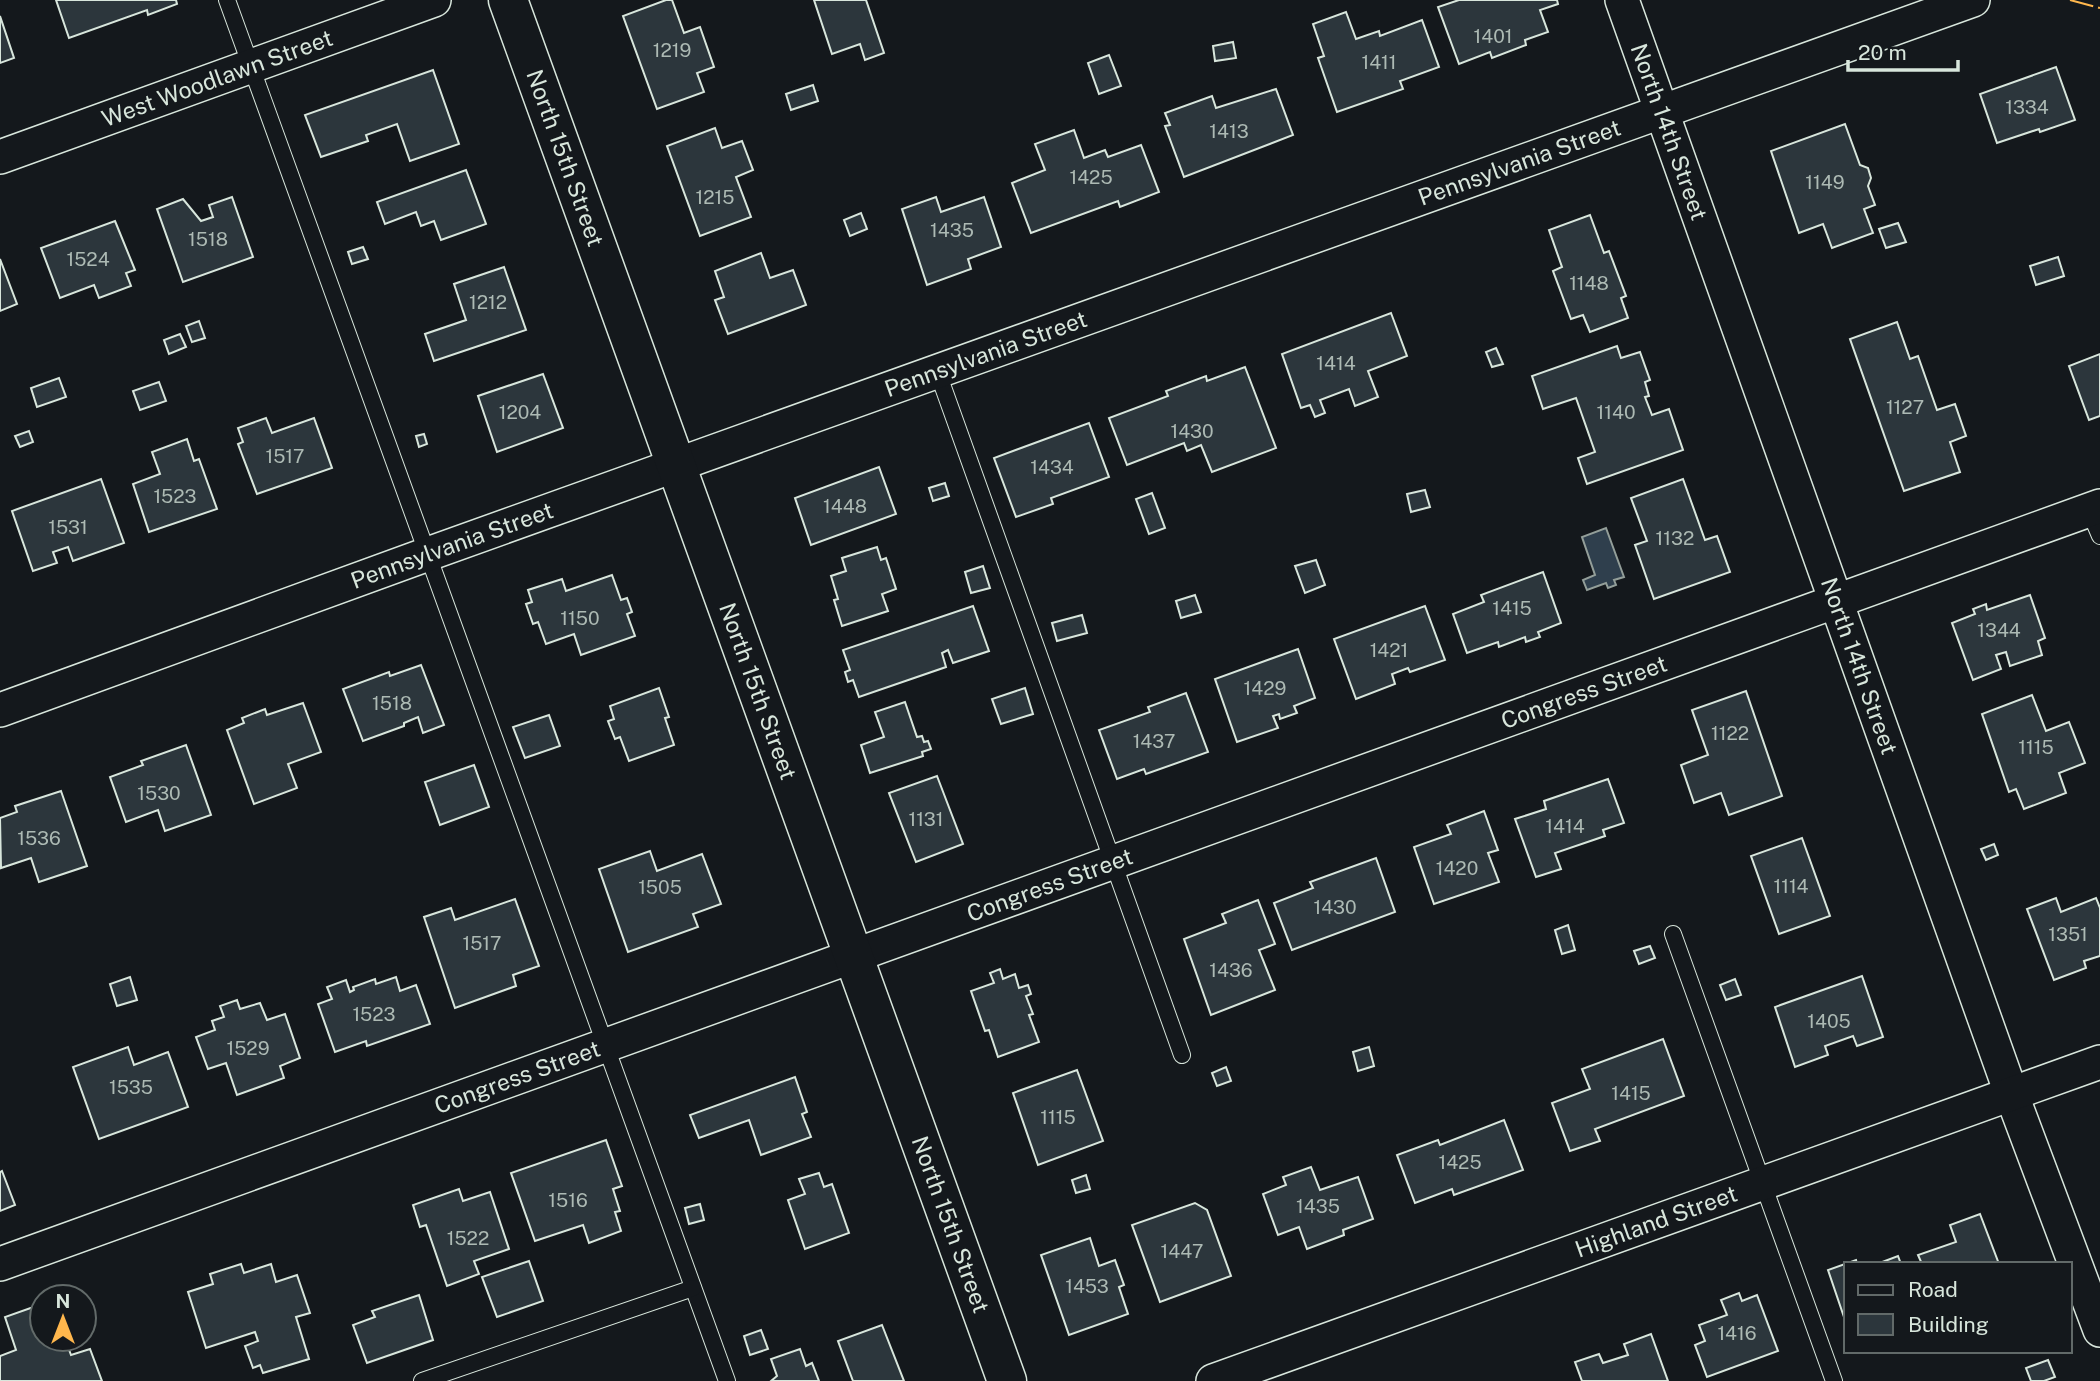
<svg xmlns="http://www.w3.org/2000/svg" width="2100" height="1381" viewBox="0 0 2100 1381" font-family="'Public Sans',sans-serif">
	<rect width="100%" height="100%" fill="#14181c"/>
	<!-- water -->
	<polygon fill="#2f3f4d" stroke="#939e99" stroke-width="2" points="1606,528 1624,577 1614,580 1616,585 1608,588 1606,583 1587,590 1583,580 1595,575 1582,537"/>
	<!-- building -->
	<g fill="#2c363c" stroke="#d8e6dc" stroke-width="2">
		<polygon points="56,0 176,0 177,4 148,15 147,10 69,38"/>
		<polygon points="666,0 672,0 684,33 700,27 714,67 697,73 704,92 657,109 623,16"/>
		<polygon points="814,0 866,0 884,53 865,60 860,44 832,54"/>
		<polygon points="1459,0 1557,0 1558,4 1540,10 1548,32 1525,40 1526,45 1492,58 1490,52 1459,64 1438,7"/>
		<polygon points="1346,12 1356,39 1379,31 1380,36 1422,20 1439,67 1400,81 1403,89 1337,112 1318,58 1324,56 1313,24"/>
		<polygon points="0,16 14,58 0,63"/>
		<polygon points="1233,42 1236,58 1215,61 1213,46"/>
		<polygon points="1109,55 1121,86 1099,94 1088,63"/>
		<polygon points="2056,67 2075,120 2040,132 2039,129 1997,143 1980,94"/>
		<polygon points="433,70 459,144 410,161 397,124 366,135 368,141 321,157 305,115"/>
		<polygon points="813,85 818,101 791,110 786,94"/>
		<polygon points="1276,89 1293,135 1184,177 1165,126 1170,125 1165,113 1212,96 1216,108"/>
		<polygon points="1845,124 1860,165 1868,168 1871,178 1868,186 1875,205 1864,209 1873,233 1832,248 1823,224 1799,233 1771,151"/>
		<polygon points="715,128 722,148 742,141 753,170 736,177 751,217 700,236 667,146"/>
		<polygon points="1074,130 1084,158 1105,150 1108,157 1141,145 1159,192 1120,207 1118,201 1031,233 1012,183 1045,170 1035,144"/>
		<polygon points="466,170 486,224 441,240 434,221 421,226 416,212 385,224 377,202"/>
		<polygon points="232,197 253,257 183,282 157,209 183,199 201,221 213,217 209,205"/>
		<polygon points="936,197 941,212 984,197 1001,247 968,259 971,269 927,285 902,209"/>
		<polygon points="861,213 867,229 850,236 844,220"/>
		<polygon points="1590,215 1604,253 1609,251 1626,296 1621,298 1628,318 1590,332 1583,315 1571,319 1553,271 1562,267 1549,230"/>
		<polygon points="115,221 135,270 126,273 131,286 99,298 94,285 60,298 41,248"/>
		<polygon points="1898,223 1906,242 1886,248 1879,229"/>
		<polygon points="363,247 368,259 352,264 348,252"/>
		<polygon points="761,253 770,278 793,270 806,305 728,334 715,300 724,297 715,271"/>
		<polygon points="2058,257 2064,276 2036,285 2030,266"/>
		<polygon points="0,259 17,304 0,311"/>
		<polygon points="504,267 526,330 434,361 425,334 466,320 454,284"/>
		<polygon points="1391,313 1407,356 1368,371 1378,397 1355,406 1349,389 1320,400 1325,413 1315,417 1310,405 1301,408 1282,354"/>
		<polygon points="199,321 205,338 192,342 186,326"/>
		<polygon points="1897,322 1910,359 1918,356 1937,410 1955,404 1966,436 1950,442 1960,472 1904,491 1850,339"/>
		<polygon points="180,334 186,347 169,354 164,340"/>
		<polygon points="1617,346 1621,358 1640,352 1650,380 1645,382 1649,396 1645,397 1652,415 1669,409 1683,450 1587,484 1578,458 1595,452 1576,398 1543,409 1532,376"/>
		<polygon points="1496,348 1503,364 1492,367 1486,352"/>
		<polygon points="2100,354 2100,416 2089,420 2069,366"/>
		<polygon points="1245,367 1276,448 1212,472 1201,445 1187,451 1184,443 1127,465 1109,418 1168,396 1166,391 1206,376 1207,381"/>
		<polygon points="543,374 563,428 497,452 478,396"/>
		<polygon points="59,378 66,397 37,407 31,388"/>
		<polygon points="159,382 166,401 140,410 133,391"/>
		<polygon points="266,418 272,433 314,418 332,468 257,494 238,444 243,442 238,428"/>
		<polygon points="1089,423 1109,477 1051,498 1053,504 1016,517 994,458"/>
		<polygon points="29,431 33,442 20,447 15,436"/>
		<polygon points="424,434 427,444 419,447 416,436"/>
		<polygon points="187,439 194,461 199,459 217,509 149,532 133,484 160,474 152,452"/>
		<polygon points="879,467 896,514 811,545 795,498"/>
		<polygon points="101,479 124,543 73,561 68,547 53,552 57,563 33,571 12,511"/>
		<polygon points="1683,479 1705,540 1717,536 1730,572 1654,599 1635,545 1647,541 1631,498"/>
		<polygon points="945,483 949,496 933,501 929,488"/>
		<polygon points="1425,490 1430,507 1411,512 1407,494"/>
		<polygon points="1152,493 1165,528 1149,534 1136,499"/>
		<polygon points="877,547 881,560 886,558 896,589 882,594 888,611 842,626 834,600 838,599 831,576 846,571 842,558"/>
		<polygon points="1316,560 1325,585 1305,593 1295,566"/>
		<polygon points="983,566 990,588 971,593 965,572"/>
		<polygon points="1543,572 1561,623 1538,632 1540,637 1526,642 1525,637 1499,647 1498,642 1467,653 1453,614 1484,602 1481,595"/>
		<polygon points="612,575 621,600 627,598 632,612 627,614 635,636 581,655 574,634 546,644 538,622 533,624 526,604 532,602 528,590 562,579 566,591"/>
		<polygon points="1195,595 1201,612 1181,618 1176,601"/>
		<polygon points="2030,595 2045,638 2038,641 2042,655 2010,666 2006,652 1996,655 2001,669 1973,680 1952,623 1975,614 1973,609 1986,604 1987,610"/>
		<polygon points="973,606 989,651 953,663 948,650 942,653 946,667 859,697 853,680 848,682 845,672 850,670 843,650"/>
		<polygon points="1425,606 1445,660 1410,672 1408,668 1392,674 1395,684 1356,699 1334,639"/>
		<polygon points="1082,615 1087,633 1057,641 1052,623"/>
		<polygon points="1298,649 1315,698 1294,706 1297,713 1280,719 1279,714 1273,716 1278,728 1237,742 1215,679"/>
		<polygon points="421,665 444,725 423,733 418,717 404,723 404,726 363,741 343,689 389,672 390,676"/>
		<polygon points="659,688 669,717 665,718 674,745 629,761 620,737 615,739 608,721 614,719 610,706"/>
		<polygon points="1025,688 1033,714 1001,724 992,699"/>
		<polygon points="1746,691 1782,796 1729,815 1721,793 1694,803 1681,765 1708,755 1692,710"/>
		<polygon points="1186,693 1208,752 1146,774 1144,769 1117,779 1099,730 1150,712 1148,707"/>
		<polygon points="2032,695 2046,731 2069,722 2085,763 2059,773 2066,793 2024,809 2016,789 2009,792 1982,714"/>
		<polygon points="905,702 917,737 922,736 924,742 928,741 931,749 922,752 923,756 870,773 861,745 884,737 875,712"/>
		<polygon points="303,703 321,752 288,764 297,788 254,804 227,730 244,723 242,718 265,709 267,715"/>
		<polygon points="549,715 560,746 525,758 513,727"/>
		<polygon points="186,745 211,815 165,831 158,810 126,822 110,777 143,765 141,761"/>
		<polygon points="474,765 489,807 440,825 425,782"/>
		<polygon points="937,776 963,844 916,862 889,793"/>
		<polygon points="1608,779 1624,823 1603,830 1605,836 1555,853 1561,869 1536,877 1515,819 1546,809 1544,801"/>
		<polygon points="61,791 87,866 39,882 31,858 1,868 0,818 17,812 15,806"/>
		<polygon points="1484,811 1498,850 1488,853 1499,882 1434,904 1414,847 1451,834 1447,825"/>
		<polygon points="1802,838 1830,916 1779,934 1751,856"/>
		<polygon points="1994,844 1998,855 1986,860 1981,849"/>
		<polygon points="650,851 657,871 702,854 721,904 693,914 698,927 628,952 599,869"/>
		<polygon points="1376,858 1395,912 1292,950 1274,903 1313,888 1310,882"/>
		<polygon points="2056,898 2061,912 2096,898 2100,908 2100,956 2084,961 2086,968 2054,980 2027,909"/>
		<polygon points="515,899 539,966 513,975 516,986 455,1008 424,917 451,908 455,920"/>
		<polygon points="1258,900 1275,944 1259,950 1275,990 1211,1015 1184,939 1226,923 1222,914"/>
		<polygon points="1568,925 1575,950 1562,954 1555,930"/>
		<polygon points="1650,946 1655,958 1639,964 1634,951"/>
		<polygon points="1000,969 1003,979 1015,974 1019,988 1028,985 1031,994 1026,996 1033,1014 1029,1015 1039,1042 998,1057 989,1030 985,1031 971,991 994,983 990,973"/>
		<polygon points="1862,976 1883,1037 1857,1046 1853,1036 1825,1046 1828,1055 1795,1067 1775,1007"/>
		<polygon points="130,977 137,1000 117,1006 110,984"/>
		<polygon points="396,977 400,991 416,985 430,1024 367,1046 366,1041 335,1052 318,1004 332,999 327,987 346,980 350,992 354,990 353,987 375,979 376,984"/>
		<polygon points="1735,979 1741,995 1726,1000 1720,985"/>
		<polygon points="237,1000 240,1009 260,1003 267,1020 285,1014 300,1058 280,1066 284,1078 237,1095 226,1063 208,1069 196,1037 215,1030 212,1021 224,1017 220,1006"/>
		<polygon points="1663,1039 1684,1096 1595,1129 1600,1141 1570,1151 1552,1103 1590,1089 1582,1069"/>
		<polygon points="128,1047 134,1065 168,1052 188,1107 99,1139 73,1067"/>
		<polygon points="1369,1047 1374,1066 1358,1071 1353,1052"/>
		<polygon points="1226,1067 1231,1081 1217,1086 1212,1073"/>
		<polygon points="1077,1070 1103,1141 1038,1165 1013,1093"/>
		<polygon points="795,1077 807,1112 802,1114 811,1137 761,1155 749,1120 699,1138 690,1115"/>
		<polygon points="1504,1120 1523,1170 1454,1195 1452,1189 1415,1203 1397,1155 1438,1140 1440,1145"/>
		<polygon points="606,1140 622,1186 613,1189 620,1211 615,1212 621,1231 589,1243 583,1225 535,1241 511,1173"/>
		<polygon points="1311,1167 1320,1190 1358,1177 1373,1219 1343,1230 1344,1235 1307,1249 1299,1227 1278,1235 1263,1194 1286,1185 1283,1177"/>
		<polygon points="2,1171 15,1205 0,1211 0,1172"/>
		<polygon points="819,1173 824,1187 832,1184 849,1233 805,1249 788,1200 805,1194 799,1179"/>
		<polygon points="1086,1175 1090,1189 1076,1193 1072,1180"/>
		<polygon points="459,1189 463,1201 490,1192 509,1249 474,1261 479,1274 447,1286 426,1225 420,1227 413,1205"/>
		<polygon points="1195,1203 1207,1210 1231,1276 1160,1302 1132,1225"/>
		<polygon points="700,1204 704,1220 689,1224 685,1208"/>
		<polygon points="1980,1214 1999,1264 1922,1264 1918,1255 1956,1242 1950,1225"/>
		<polygon points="1090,1238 1099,1266 1115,1260 1124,1285 1119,1287 1128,1314 1069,1335 1041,1255"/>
		<polygon points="1898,1256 1901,1264 1877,1264"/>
		<polygon points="1856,1260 1857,1264 1846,1264 1846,1323 1828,1270"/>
		<polygon points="529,1261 543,1301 497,1317 482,1277"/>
		<polygon points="241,1264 244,1273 271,1264 276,1282 297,1275 310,1313 296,1317 309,1359 263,1373 260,1365 253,1368 245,1346 258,1341 255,1332 206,1348 188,1292 213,1284 210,1274"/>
		<polygon points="1739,1293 1742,1301 1757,1295 1778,1351 1707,1377 1695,1345 1705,1341 1699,1325 1727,1315 1721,1300"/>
		<polygon points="419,1295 433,1340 367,1363 353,1325 375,1317 372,1311"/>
		<polygon points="42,1304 42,1339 65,1339 71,1355 90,1349 102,1381 0,1381 0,1356 16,1350 5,1317"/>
		<polygon points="882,1325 904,1381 853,1381 838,1341"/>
		<polygon points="761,1330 768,1349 750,1355 744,1336"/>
		<polygon points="1651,1334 1668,1381 1582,1381 1575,1362 1599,1354 1603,1363 1628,1355 1624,1344"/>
		<polygon points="800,1349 806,1366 812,1363 819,1381 771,1381 777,1376 771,1359"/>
		<polygon points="2048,1360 2055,1377 2044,1381 2031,1381 2026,1368"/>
	</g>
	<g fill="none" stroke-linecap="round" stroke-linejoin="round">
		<defs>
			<g id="lane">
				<polyline points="227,0 727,1381"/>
				<polyline points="938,373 1182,1055"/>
				<polyline points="2089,510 2100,536"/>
				<polyline points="1673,934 1834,1381"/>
				<polyline points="422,1381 693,1288"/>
			</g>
			<g id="street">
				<path id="s1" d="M1622 0 2011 1093 2100 1330"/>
				<path id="s2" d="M0 157 434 0"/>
				<path id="s3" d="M0 710 428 554 1973 0"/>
				<path id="s4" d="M0 1264 2100 506"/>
				<path id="s5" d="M1213 1381 2100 1062"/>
			</g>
			<g id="secondary">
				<path id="s6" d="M508 0 1007 1381"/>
			</g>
		</defs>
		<!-- lane casing -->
		<use href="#lane" stroke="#d8e6dc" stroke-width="18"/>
		<!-- street casing -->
		<use href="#street" stroke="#d8e6dc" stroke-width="36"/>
		<!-- secondary casing -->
		<use href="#secondary" stroke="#d8e6dc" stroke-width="41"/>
		<!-- lane -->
		<use href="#lane" stroke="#14181c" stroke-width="16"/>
		<!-- street -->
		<use href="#street" stroke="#14181c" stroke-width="33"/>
		<!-- secondary -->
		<use href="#secondary" stroke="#14181c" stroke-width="38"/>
		<!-- power -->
		<polyline stroke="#ffb74d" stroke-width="2" stroke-dasharray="24 5 3.5 5" stroke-linecap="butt" points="2070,0 2100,8"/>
	</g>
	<g text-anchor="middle" stroke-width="5" stroke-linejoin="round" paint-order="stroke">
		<!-- number labels -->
		<g font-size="19" fill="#adbab4">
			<text x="1493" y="43">1401</text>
			<text x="672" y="57">1219</text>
			<text x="1379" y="69">1411</text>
			<text x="2027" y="114">1334</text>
			<text x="1229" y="138">1413</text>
			<text x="1091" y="184">1425</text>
			<text x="1825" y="189">1149</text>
			<text x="715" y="204">1215</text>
			<text x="952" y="237">1435</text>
			<text x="208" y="246">1518</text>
			<text x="88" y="266">1524</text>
			<text x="1589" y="290">1148</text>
			<text x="488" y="309">1212</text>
			<text x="1336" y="370">1414</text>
			<text x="1905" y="414">1127</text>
			<text x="520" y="419">1204</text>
			<text x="1616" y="419">1140</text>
			<text x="1192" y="438">1430</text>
			<text x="285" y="463">1517</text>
			<text x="1052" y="474">1434</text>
			<text x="175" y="503">1523</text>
			<text x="845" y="513">1448</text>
			<text x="68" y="534">1531</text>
			<text x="1675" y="545">1132</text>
			<text x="1512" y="615">1415</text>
			<text x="580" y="625">1150</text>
			<text x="1999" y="637">1344</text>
			<text x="1389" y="657">1421</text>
			<text x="1265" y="695">1429</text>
			<text x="392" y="710">1518</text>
			<text x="1730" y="740">1122</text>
			<text x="1154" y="748">1437</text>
			<text x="2036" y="754">1115</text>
			<text x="159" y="800">1530</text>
			<text x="926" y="826">1131</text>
			<text x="1565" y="833">1414</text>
			<text x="39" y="845">1536</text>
			<text x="1457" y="875">1420</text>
			<text x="1791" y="893">1114</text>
			<text x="660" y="894">1505</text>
			<text x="1335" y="914">1430</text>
			<text x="2068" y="941">1351</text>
			<text x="482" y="950">1517</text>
			<text x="1231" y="977">1436</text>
			<text x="374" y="1021">1523</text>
			<text x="1829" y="1028">1405</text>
			<text x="248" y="1055">1529</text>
			<text x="131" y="1094">1535</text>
			<text x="1631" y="1100">1415</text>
			<text x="1058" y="1124">1115</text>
			<text x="1460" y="1169">1425</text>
			<text x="568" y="1207">1516</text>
			<text x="1318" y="1213">1435</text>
			<text x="468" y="1245">1522</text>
			<text x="1182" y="1258">1447</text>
			<text x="1087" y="1293">1453</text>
			<text x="1737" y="1340">1416</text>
		</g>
		<!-- street labels -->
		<g font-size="23" fill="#d8e6dc" stroke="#14181c">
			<text dy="8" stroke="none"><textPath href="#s2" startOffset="231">West Woodlawn Street</textPath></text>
			<text dy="8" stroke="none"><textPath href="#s1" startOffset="140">North 14th Street</textPath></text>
			<text dy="8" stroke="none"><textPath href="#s6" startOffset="168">North 15th Street</textPath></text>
			<text dy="8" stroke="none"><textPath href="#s3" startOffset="1615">Pennsylvania Street</textPath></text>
			<text dy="8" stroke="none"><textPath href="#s3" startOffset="1048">Pennsylvania Street</textPath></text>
			<text dy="8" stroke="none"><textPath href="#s3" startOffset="481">Pennsylvania Street</textPath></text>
			<text dy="8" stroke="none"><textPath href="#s1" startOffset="707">North 14th Street</textPath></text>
			<text dy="8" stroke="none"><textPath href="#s6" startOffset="735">North 15th Street</textPath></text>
			<text dy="8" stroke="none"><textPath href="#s4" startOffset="1684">Congress Street</textPath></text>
			<text dy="8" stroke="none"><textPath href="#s4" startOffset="1116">Congress Street</textPath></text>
			<text dy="8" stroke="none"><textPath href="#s4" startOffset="550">Congress Street</textPath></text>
			<text dy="8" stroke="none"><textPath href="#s5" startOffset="471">Highland Street</textPath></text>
			<text dy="8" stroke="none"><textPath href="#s6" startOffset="1302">North 15th Street</textPath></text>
		</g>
	</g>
	<!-- legend -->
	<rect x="1844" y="1262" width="228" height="91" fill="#14181c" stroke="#626a69" stroke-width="2"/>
	<rect x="1858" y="1285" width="35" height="10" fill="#14181c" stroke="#626a69" stroke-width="2"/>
	<text x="1908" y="1297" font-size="21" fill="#d8e6dc">Road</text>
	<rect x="1858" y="1314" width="35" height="21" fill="#2c363c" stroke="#626a69" stroke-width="2"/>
	<text x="1908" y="1332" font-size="21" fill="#d8e6dc">Building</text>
	<!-- north arrow -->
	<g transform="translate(63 1318)"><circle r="33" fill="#14181c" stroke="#626a69" stroke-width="2"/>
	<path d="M0-5L12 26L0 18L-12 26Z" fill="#ffb74d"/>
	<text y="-10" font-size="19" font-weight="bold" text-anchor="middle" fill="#d8e6dc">N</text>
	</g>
	<!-- scale -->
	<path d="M1848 60v10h110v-10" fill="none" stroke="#d8e6dc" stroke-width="3.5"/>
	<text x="1858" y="60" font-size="21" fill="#d8e6dc" stroke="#14181c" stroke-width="5" paint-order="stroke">20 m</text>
</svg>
